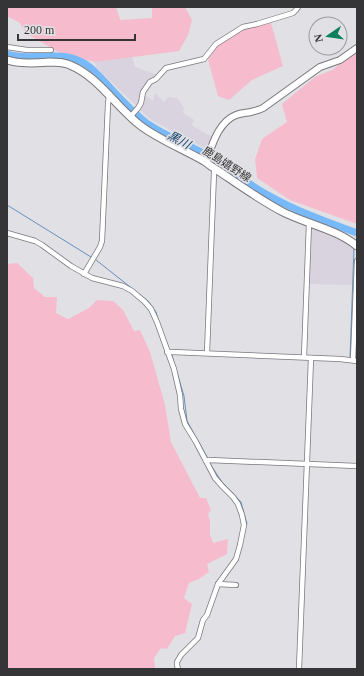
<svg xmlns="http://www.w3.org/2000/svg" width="364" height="676" viewBox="0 0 364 676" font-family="'Times New Roman','Noto Sans JP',serif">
	<rect width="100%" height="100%" fill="#e1e0e4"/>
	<!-- built -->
	<g fill="#d8d3df">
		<polygon points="132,57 135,67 158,75 149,80 141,92 153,101 155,93 164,102 168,97 177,98 184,108 183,113 194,120 191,125 212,137 206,149 150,119 96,67 95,62"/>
		<polygon points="311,228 342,241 354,249 352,285 309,284"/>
	</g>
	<!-- green -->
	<g fill="#f6bccd">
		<polygon points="7,7 116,7 120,20 152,18 152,7 185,7 192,20 188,35 179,51 95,62 60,53 29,35 25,32 20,23 7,16"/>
		<polygon points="271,23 283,66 252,80 229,100 218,96 208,60 211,54 217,45 243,29"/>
		<polygon points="357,52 357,224 290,200 257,178 255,159 262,139 287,122 282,104 315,77 332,70"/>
		<polygon points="17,263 33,278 34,288 45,297 57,297 56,313 68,319 89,308 97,300 113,301 123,310 134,331 140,330 150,352 165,405 171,442 200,498 206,498 211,510 208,514 210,521 210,534 213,543 228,539 227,554 207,564 209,572 199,579 189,583 184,598 192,604 185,633 175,636 167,649 161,648 154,658 155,669 7,669 7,264"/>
	</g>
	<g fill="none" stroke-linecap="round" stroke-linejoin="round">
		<!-- stream -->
		<g stroke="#6391be" stroke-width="1">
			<polyline points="7,205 91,257"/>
			<polyline points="96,260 148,301 156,312 158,319"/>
			<polyline points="172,355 174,363"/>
			<polyline points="350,357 354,248"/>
			<polyline points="178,376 184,396 187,421 207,457"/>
			<polyline points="210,464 222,482 241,502 247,524"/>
		</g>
		<!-- river -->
		<path stroke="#77b9f9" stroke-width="7" d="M7 54C31 62 58 49 82 62 91 66 97 74 104 81 118 96 132 112 148 124 167 137 190 145 210 157 230 168 247 184 268 195 296 211 327 222 357 233"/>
		<defs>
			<g id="street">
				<polyline points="7,47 27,50 51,50"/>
				<polyline points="130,117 138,108 141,103 143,92 150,82 156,79 166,68 204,59 216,44 243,27 257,24 293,13 296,10 298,7"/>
				<polyline points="7,233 35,241 42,245 71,266 92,278 123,286 132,291 145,302 151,309 157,322 174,369 180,395 181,409 185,424 196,442 215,478 222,486 233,497 238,504 242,515 244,525 240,545 236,559 218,584 207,615 203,620 198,638 181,655 177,662 177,665 178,669"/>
				<polyline points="84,274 100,247 102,241 108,104 109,96"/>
				<polyline points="167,352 172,352 340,359 357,361"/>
				<polyline points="207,353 214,172 216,170"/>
				<polyline points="304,357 309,223"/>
				<polyline points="353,360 357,261"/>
				<polyline points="206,461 209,460 357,466"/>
				<polyline points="218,584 236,585"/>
				<polyline points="299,669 311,358"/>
			</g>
			<path id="secondary" d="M206 162C212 146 218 122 236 115 241 113 246 113 251 112 255 111 259 110 263 108L320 67 340 60 357 48"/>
			<path id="primary" d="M7 60C20 64 35 63 49 62 56 62 64 62 70 65 99 77 116 107 141 126 160 140 183 149 204 161 208 164 212 167 217 170 238 184 260 200 283 212 307 224 336 229 357 246"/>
		</defs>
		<!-- street casing -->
		<use href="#street" stroke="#79777b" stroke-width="6"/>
		<!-- secondary casing -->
		<use href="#secondary" stroke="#79777b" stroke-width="8"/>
		<!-- primary casing -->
		<use href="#primary" stroke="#79777b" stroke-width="9"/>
		<!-- street -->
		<use href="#street" stroke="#fff" stroke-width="4.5"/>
		<!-- secondary -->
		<use href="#secondary" stroke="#fff" stroke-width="6"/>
		<!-- primary -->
		<use href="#primary" stroke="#fff" stroke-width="7"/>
	</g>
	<g text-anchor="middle" stroke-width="3.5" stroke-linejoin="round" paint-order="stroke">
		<!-- street labels -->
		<g font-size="11" fill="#353436" stroke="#e1e0e4">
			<text transform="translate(227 164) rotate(33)" y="4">鹿島嬉野線</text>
		</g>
		<!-- water labels -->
		<g font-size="12" font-style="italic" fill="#16456e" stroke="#e1e0e4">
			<text transform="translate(179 140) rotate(28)" y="4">黒川</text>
		</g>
	</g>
	<!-- border -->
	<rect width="364" height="676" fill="none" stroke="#353436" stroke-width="16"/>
	<!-- north arrow -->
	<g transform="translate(328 36) rotate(257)"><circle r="19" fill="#e1e0e4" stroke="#9c9b9e"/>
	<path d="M0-3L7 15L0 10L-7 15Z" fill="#0c7f5d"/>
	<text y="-6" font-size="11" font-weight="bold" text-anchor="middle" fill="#353436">N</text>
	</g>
	<!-- scale -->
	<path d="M18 34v6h117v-6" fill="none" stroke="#353436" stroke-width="2"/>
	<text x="24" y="34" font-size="12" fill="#353436" stroke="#e1e0e4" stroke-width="3" paint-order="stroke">200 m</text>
</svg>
